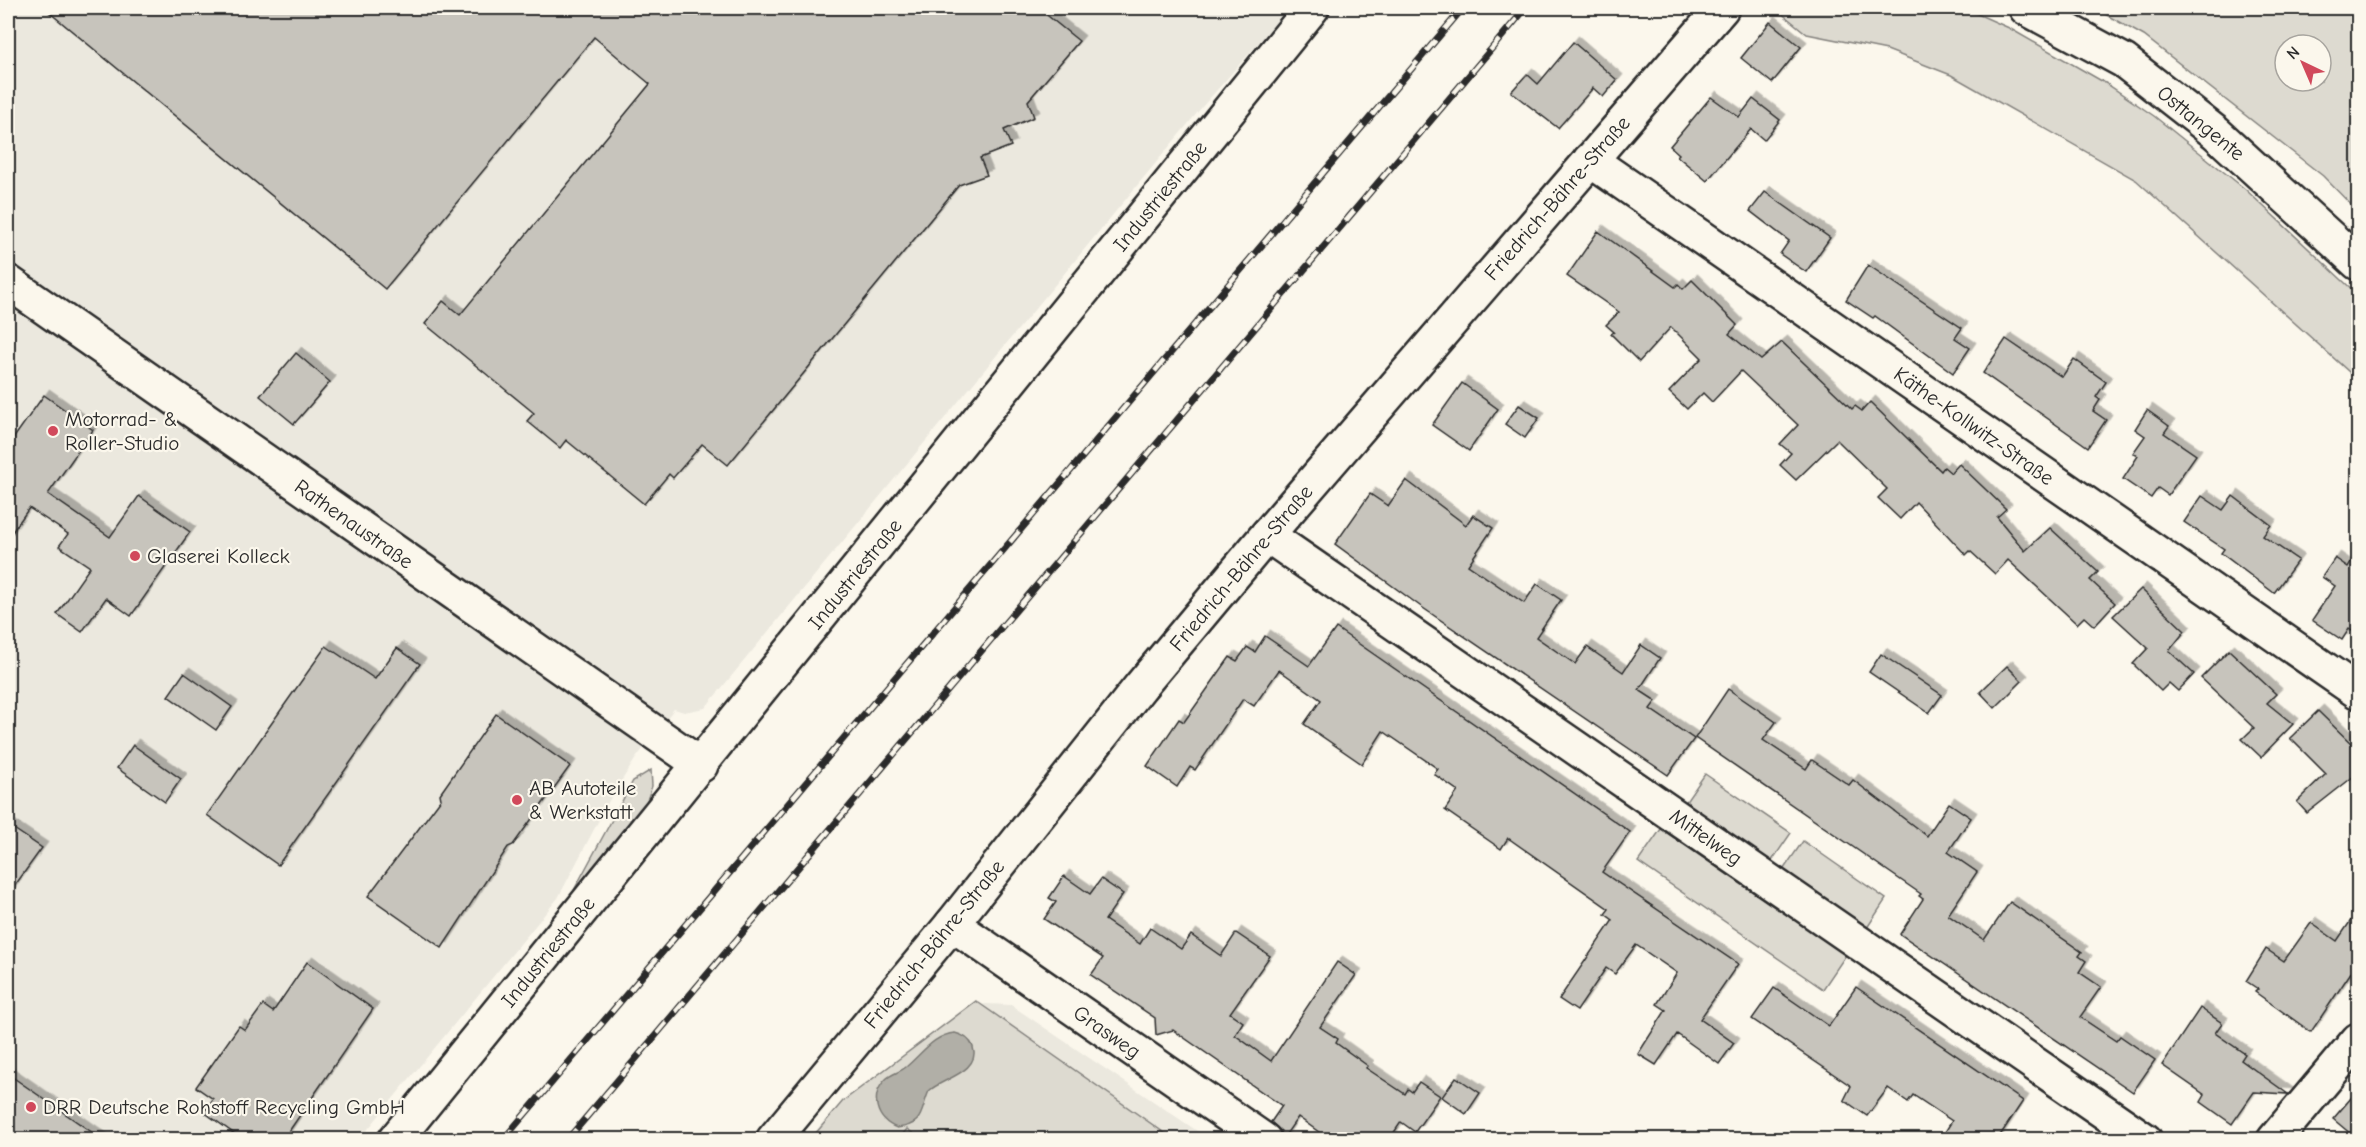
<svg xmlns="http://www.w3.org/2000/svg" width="2366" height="1147" viewBox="0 0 2366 1147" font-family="'Comic Neue',sans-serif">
	<defs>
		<filter id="shadow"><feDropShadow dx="5.5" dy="-5.5" stdDeviation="0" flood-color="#0004"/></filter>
	</defs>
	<rect width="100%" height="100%" fill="#fbf7ec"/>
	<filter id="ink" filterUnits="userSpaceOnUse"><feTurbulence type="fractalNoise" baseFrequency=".0167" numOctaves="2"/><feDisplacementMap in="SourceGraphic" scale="12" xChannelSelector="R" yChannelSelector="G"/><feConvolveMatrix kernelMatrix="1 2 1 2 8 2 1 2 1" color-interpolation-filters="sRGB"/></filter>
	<g filter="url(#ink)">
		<!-- built -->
		<g fill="#ebe8de">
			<polygon points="8,8 1289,8 1202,107 705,708 684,712 674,709 636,758 610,799 558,898 359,1140 8,1139"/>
			<polygon points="986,1004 1011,1005 1209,1139 808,1140 833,1111 968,1008"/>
		</g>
		<!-- green -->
		<g fill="#dddad0" stroke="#84827e" stroke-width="1.5" fill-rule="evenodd">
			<polygon points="1775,8 1964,8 2009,28 2107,84 2154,116 2245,189 2358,295 2358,380 2136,180 1951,75 1887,50 1807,34"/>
			<path d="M2094 8H2358V212L2323 176 2144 36ZM2285 45H2321V81H2285Z"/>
			<polygon points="651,770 652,786 645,806 574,890 633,781"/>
			<polygon points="1705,774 1791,833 1769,865 1683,806"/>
			<polygon points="1661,829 1846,955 1823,989 1638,862"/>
			<polygon points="1803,841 1886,899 1865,931 1781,873"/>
			<polygon points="976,1001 1173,1139 922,1140 907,1129 899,1139 810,1140 843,1101"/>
		</g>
		<!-- water -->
		<path fill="#b1afa7" stroke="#7b7a75" stroke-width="1.5" d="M955 1033C964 1035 970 1039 973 1047 981 1072 941 1079 929 1091 920 1111 925 1125 897 1128 876 1120 869 1096 886 1079 891 1074 900 1072 906 1067 922 1054 933 1035 955 1033Z"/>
		<!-- building -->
		<g fill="#c7c4bc" stroke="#2b2b2b" stroke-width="1.5" filter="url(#shadow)">
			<polygon points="44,8 1038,8 1079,41 1028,101 1034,117 1004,130 1011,146 980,158 987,175 959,185 728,465 702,444 673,478 669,474 644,504 566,440 560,448 527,421 534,413 425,324 443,301 460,315 650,84 594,37 385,289"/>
			<polygon points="1770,22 1801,47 1772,83 1741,58"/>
			<polygon points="1573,42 1617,80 1603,97 1593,88 1558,128 1511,92 1527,74 1538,84"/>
			<polygon points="1711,97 1739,117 1753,99 1780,120 1764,140 1751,129 1707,181 1677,156 1679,154 1670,146"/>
			<polygon points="1765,192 1830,238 1806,272 1780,254 1789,241 1750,211"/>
			<polygon points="1598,231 1675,287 1678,284 1683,289 1692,280 1737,325 1729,334 1761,360 1782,342 1852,409 1855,406 1862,411 1870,402 1941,471 1944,467 1951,473 1959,464 2006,509 1997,517 2025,551 2050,528 2098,572 2090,580 2115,603 2094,626 2084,617 2077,624 2008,560 1995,574 1970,551 1966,555 1916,502 1900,519 1878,498 1887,489 1837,440 1796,480 1780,465 1791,453 1780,444 1798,425 1741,371 1712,402 1703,393 1687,409 1669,392 1702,358 1671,327 1639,362 1611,334 1614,332 1606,325 1619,312 1567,276"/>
			<polygon points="1868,265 1962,328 1955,338 1970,348 1953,373 1875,316 1873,318 1846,300"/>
			<polygon points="2006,339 2062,377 2074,359 2106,382 2096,397 2100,400 2093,411 2106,420 2088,447 1983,373"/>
			<polygon points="296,353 330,382 294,424 260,396"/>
			<polygon points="1462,383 1498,409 1469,451 1432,425"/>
			<polygon points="44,395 93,430 48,494 110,537 139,496 190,532 131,616 106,598 82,632 57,614 90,567 59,546 68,534 29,508 8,538 8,446"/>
			<polygon points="1519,405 1539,418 1525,438 1505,424"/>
			<polygon points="2147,410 2169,426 2164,433 2196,455 2168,495 2158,488 2151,498 2123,479 2138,456 2133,453 2145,436 2135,429"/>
			<polygon points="1406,480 1466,525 1473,515 1493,528 1468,565 1524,603 1537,584 1561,600 1536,637 1575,664 1587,647 1623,672 1641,645 1660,658 1639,690 1656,701 1650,709 1694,739 1668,775 1420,606 1335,544 1370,494 1388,506"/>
			<polygon points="2202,496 2223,510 2233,496 2271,525 2263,536 2298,560 2274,593 2221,553 2224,549 2184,522"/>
			<polygon points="2358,551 2358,635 2349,629 2342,640 2312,620 2335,586 2322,577 2335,558 2348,567"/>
			<polygon points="2141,589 2185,631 2169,651 2194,674 2178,691 2169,683 2161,691 2133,664 2148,648 2113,616"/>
			<polygon points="1336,628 1630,832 1602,872 1738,964 1700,1019 1734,1043 1719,1064 1677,1034 1656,1065 1638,1054 1666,1010 1657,1004 1677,973 1636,945 1615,974 1606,968 1577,1011 1559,999 1613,920 1605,914 1609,909 1508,838 1501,849 1445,810 1458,791 1434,774 1438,769 1383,731 1362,764 1304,724 1321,700 1279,670 1254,706 1243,699 1195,770 1190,767 1177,787 1147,766 1179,719 1184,722 1230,657 1237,661 1247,647 1255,652 1265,636 1309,666"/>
			<polygon points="326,646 375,679 397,648 420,664 278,865 207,815"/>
			<polygon points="2229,650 2276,694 2267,703 2293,724 2261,757 2242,739 2254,728 2201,678"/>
			<polygon points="1881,654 1942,695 1929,713 1869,672"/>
			<polygon points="2007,666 2022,681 1995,708 1980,692"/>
			<polygon points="184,673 232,707 216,730 168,696"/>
			<polygon points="1728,689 1776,722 1763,740 1806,769 1812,760 1849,785 1853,780 1927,836 1949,803 1971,818 1948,852 1977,872 1948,915 1984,940 2010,902 2082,952 2079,956 2086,961 2079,972 2101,987 2080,1017 2116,1041 2120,1036 2155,1060 2133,1092 1900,934 1923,899 1919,896 1921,894 1695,738"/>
			<polygon points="2318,711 2358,750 2358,773 2307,813 2297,802 2326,774 2290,738"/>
			<polygon points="496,714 570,766 513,845 508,847 442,948 368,896 441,799 440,794"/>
			<polygon points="133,745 181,779 165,802 117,768"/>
			<polygon points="8,825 42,848 8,895"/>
			<polygon points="1064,876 1090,894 1101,879 1123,894 1105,920 1140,944 1150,928 1181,949 1191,935 1221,956 1236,933 1270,956 1230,1013 1243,1022 1235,1035 1271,1061 1337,962 1356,975 1320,1027 1338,1039 1336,1043 1368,1066 1366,1068 1405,1094 1408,1089 1412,1092 1419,1082 1440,1096 1415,1132 1401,1122 1389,1140 1330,1140 1298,1117 1282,1140 1281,1131 1271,1122 1282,1106 1173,1030 1156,1035 1155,1018 1091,975 1103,958 1044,919 1056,902 1049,898"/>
			<polygon points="2358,910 2358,962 2311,1032 2255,992 2258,989 2246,981 2266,949 2284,961 2311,923 2337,941"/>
			<polygon points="307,962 373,1009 283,1140 243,1140 204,1112 213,1099 196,1087 239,1026 245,1030 263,1005 273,1012"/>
			<polygon points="1856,987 2023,1101 1997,1140 1940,1140 1952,1121 1913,1095 1908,1102 1888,1088 1867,1116 1844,1100 1851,1086 1752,1019 1774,988 1829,1026"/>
			<polygon points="2200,1008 2222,1023 2215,1033 2245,1054 2241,1060 2288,1094 2254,1092 2232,1124 2201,1102 2205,1095 2162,1065"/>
			<polygon points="8,1074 103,1140 8,1140"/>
			<polygon points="1456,1077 1480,1093 1466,1114 1442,1097"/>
			<polygon points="2358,1090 2358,1140 2333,1119"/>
		</g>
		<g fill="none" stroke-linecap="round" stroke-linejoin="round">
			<defs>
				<g id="minor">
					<polyline points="2026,8 2124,61 2216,133 2358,263"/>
					<polyline points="1590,160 2358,692"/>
					<polyline points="8,282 701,765"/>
					<polyline points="1267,535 2145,1140"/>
					<polyline points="952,924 1264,1140"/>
					<polyline points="395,1140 1312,8"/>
					<polyline points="773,1140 952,924 1140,687 1267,535 1722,8"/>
					<polyline points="2274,1140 2358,1040"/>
				</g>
			</defs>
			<!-- minor casing -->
			<use href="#minor" stroke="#2b2b2b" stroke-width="38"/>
			<!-- minor -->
			<use href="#minor" stroke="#fbf7ec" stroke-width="33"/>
			<defs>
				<g id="rail">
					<polyline points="503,1140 1463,8"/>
					<polyline points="567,1140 1526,8"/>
				</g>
			</defs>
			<!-- rail casing -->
			<use href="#rail" stroke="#2b2b2b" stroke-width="7"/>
			<!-- rail -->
			<use href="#rail" stroke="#fbf7ec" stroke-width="4.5" stroke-dasharray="14" stroke-linecap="butt"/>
		</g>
	</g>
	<!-- markers -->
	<g fill="#d1495b" stroke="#fbf7ec" stroke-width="2">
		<circle cx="53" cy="431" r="6"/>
		<circle cx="135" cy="556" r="6"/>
		<circle cx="517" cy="800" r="6"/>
		<circle cx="31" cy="1107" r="6"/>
	</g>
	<g text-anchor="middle" stroke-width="4.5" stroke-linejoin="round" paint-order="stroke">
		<!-- street labels -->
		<g font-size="21" fill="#2b2b2b" stroke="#fbf7ec">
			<text transform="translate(2201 123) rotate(39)" y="7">Osttangente</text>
			<text transform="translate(1160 196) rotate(-51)" y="7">Industriestraße</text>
			<text transform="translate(1557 198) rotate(-49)" y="7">Friedrich-Bähre-Straße</text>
			<text transform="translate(1974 426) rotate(35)" y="7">Käthe-Kollwitz-Straße</text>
			<text transform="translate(354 524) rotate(35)" y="7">Rathenaustraße</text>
			<text transform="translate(1241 568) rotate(-50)" y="7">Friedrich-Bähre-Straße</text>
			<text transform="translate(855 574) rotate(-51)" y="7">Industriestraße</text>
			<text transform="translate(1706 837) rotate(35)" y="7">Mittelweg</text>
			<text transform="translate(934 944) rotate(-51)" y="7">Friedrich-Bähre-Straße</text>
			<text transform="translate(548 952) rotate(-51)" y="7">Industriestraße</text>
			<text transform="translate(1107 1032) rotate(35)" y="7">Grasweg</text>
		</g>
		<!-- poi labels -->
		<g font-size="21" fill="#2b2b2b" stroke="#fbf7ec" text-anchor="start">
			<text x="65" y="426">Motorrad- &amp;<tspan x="65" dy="24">Roller-Studio</tspan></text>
			<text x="147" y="563">Glaserei Kolleck</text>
			<text x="529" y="795">AB Autoteile<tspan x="529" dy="24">&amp; Werkstatt</tspan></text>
			<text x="43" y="1114">DRR Deutsche Rohstoff Recycling GmbH</text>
		</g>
	</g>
	<!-- margin -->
	<rect width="2366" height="1147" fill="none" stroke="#fbf7ec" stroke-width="30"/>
	<rect x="15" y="15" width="2336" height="1117" fill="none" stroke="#2b2b2b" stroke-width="2" filter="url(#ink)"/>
	<!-- north arrow -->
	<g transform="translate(2303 63) rotate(316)"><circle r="28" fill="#fbf7ec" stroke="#a8a59f" stroke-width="1.5"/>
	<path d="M0-4.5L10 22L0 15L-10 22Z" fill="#d1495b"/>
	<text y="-9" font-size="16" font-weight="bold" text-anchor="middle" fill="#2b2b2b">N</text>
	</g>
</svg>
